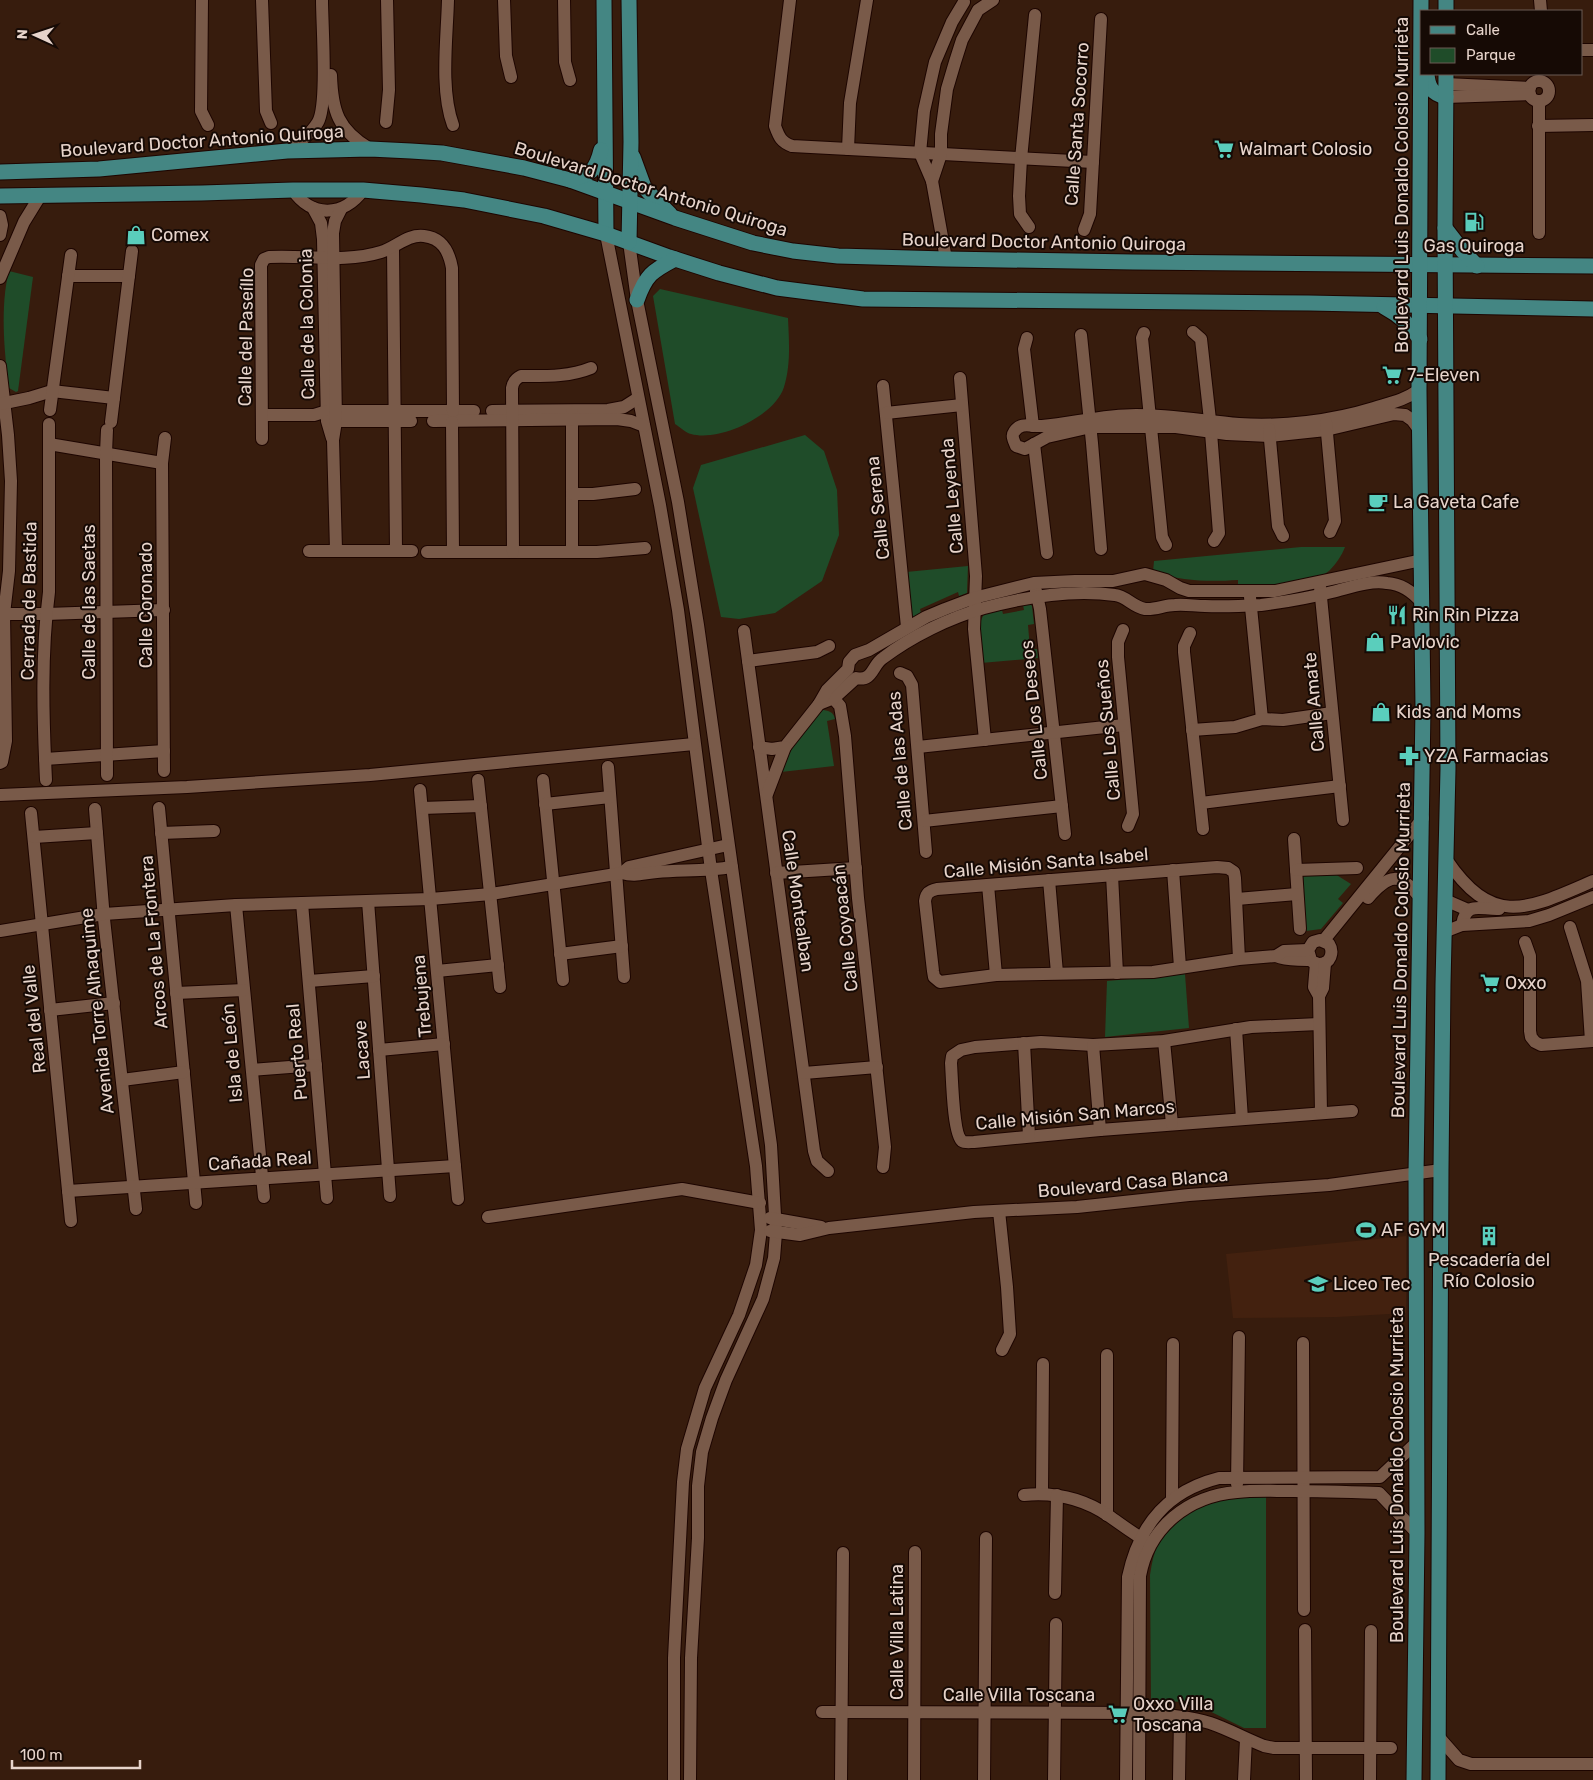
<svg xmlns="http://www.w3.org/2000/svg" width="1593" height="1780" viewBox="0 0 1593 1780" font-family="Rubik,sans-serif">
	<rect width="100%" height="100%" fill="#371c0d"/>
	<!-- built -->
	<polygon fill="#43210f" points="1406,1236 1406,1313 1337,1317 1233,1318 1226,1254"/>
	<!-- green -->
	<g fill="#1f4c29">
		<path d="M9 271 33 277 18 391 16 392 9 388C4 352 0 305 9 271Z"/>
		<path d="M660 289 788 318C789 342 791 364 784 387 775 416 720 442 691 434 686 433 680 427 675 424L653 296Z"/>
		<polygon points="805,435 824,451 837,490 839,535 822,581 775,613 739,619 721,617 693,488 701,465"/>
		<path d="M1301 547H1345C1342 555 1336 564 1330 570 1315 585 1259 586 1238 588V580C1206 582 1184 581 1153 572L1154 561Z"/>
		<polygon points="968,566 967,593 959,596 958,592 920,609 921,613 911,618 906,572"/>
		<path d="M1029 603 1032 606 1034 624 1028 625 1030 649H1037L1038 658 981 663C979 648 975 626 985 613L1002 610 1003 614 1024 610 1023 605Z"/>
		<path d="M821 710C828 710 834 712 835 719L827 721 834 766 781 772C791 747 803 730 821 710Z"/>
		<polygon points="1335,874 1351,884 1338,899 1343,903 1321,929 1306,931 1303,876"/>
		<polygon points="1185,974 1189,1028 1105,1037 1107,981"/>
		<path d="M1231 1496H1266V1728H1244L1191 1702 1151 1701 1150 1575C1158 1518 1182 1513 1231 1496Z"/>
	</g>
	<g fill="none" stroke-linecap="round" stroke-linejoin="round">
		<defs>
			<g id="minor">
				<polyline points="202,0 201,111 208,125"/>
				<polyline points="262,0 266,111 271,123"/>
				<path d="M448 0C447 38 440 90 453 125"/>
				<polyline points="504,0 506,56 511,77"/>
				<polyline points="564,0 565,62 570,80"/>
				<path d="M790 0 775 126C779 137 781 142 792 146L1093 162"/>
				<polyline points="1540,0 1541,11"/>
				<polyline points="1582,50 1593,50"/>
				<path d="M331 75C332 111 338 130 370 149"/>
				<circle cx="1539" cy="91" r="10"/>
				<polyline points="1446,84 1530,88"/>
				<polyline points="1446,97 1530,94"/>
				<polyline points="386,122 389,90 387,0"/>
				<polyline points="1538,126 1593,125"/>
				<polyline points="848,149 850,103 867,0"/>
				<path d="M287 151C298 143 311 134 318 122 328 104 322 25 322 0"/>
				<polyline points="932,181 941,154 941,134 947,89 955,62 962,40 978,10 993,0"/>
				<path d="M293 190C311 218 344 217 363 190"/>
				<polyline points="313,208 321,223 323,239 327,421 332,438"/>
				<polyline points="0,216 2,225 0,235"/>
				<polyline points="1029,227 1020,214 1019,196 1021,159 1035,15"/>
				<polyline points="1084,230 1090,214 1101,19"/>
				<polyline points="1539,233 1539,101"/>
				<polyline points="606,234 660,505 678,610 711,870 756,1166 761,1230 756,1265 739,1315 705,1388 687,1449 683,1482 674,1658 674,1780"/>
				<polyline points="629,242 637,300 678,502 698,625 771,1145 776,1233 774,1258 763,1299 726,1380 712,1418 702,1452 698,1486 698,1538 691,1658 690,1780"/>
				<polyline points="393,248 396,550"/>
				<polyline points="946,259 932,181 920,153 924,111 935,62 952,22 964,2"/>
				<polyline points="68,276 129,276"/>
				<polyline points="0,278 24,222 40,196"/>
				<polyline points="1193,332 1201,339 1210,420 1219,533 1214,541"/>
				<polyline points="1144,333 1142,338 1162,537 1166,545"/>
				<polyline points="1081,335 1092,443 1101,549"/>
				<polyline points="1027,338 1024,349 1033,426"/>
				<polyline points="0,366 8,435 11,481 9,571 4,614 6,741 2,762 0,763"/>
				<polyline points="960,378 976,576 974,629 985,740"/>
				<polyline points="883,386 907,627"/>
				<path d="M1419 390C1405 400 1390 403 1374 408 1332 421 1282 427 1239 424 1204 421 1171 415 1136 415 1104 415 1074 423 1042 426 1032 427 1021 421 1014 432 1011 436 1014 441 1016 446L1025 449 1047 437 1091 427H1176L1227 434 1269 436 1326 430 1394 414 1405 415 1412 420 1420 431"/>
				<polyline points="0,404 29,398 52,391 114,398"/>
				<polyline points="50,410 71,255"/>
				<polyline points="492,411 608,410 624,407 638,398"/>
				<polyline points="572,412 572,552"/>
				<polyline points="886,413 962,405"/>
				<polyline points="262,415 314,415 327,411 474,411"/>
				<polyline points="328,421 411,421"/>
				<polyline points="433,421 617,419 631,421 644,426"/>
				<polyline points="111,422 132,251"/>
				<polyline points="452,422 453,552"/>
				<polyline points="1326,422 1335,521 1330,532"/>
				<polyline points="1269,429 1278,526 1283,536"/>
				<path d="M262 439 261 265 264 259 269 257C306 255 345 263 381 252 397 247 407 234 424 236 442 238 449 251 452 268L453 411"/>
				<polyline points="49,444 162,463"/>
				<polyline points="1034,444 1047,553"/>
				<polyline points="572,494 593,494 635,489"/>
				<polyline points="336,550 333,440 336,421 333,233 335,221 341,209"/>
				<polyline points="309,551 412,551"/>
				<polyline points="427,552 597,552 645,548"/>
				<path d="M513 552 512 388C513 382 515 379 521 376 545 376 569 377 591 368"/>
				<polyline points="1320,587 1343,820"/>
				<polyline points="1036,591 1040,609 1065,834"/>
				<polyline points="1250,597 1262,719"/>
				<polyline points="0,614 46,614 164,610"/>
				<polyline points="1123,630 1118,642 1118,657 1133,814 1128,826"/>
				<polyline points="744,631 814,1151 817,1161 828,1171"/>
				<polyline points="1190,633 1184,646 1184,652 1203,829"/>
				<polyline points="748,661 817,652 829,646"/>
				<polyline points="900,673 907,676 912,685 926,852"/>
				<polyline points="828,692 840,706 845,736 858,898 885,1147 883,1167"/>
				<path d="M819 704 834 698 856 678C873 682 872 665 883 658 912 636 949 618 984 608 1025 597 1072 589 1115 595 1126 596 1133 607 1145 609 1156 610 1164 605 1175 605 1185 604 1195 606 1205 606 1223 607 1243 606 1261 605 1285 602 1308 598 1332 592 1349 588 1369 580 1387 583 1402 584 1413 592 1422 603"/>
				<polyline points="1192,730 1235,727 1262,719 1283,720 1332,713"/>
				<polyline points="759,747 772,749 785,747 819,704 827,690 848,669 849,662 855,655 869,650 926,617 945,609 974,598 1034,583 1075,581 1113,581 1145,574 1166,580 1180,588 1189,591 1275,591 1422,560"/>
				<polyline points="918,747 1124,725"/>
				<polyline points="45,759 164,751"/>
				<polyline points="608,767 624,977"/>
				<polyline points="164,771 162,463 165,438"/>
				<polyline points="107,775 106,453 107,430"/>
				<path d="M46 780C43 718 41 654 49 592V424"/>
				<polyline points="478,780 500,987"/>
				<polyline points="543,780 563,980"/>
				<polyline points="420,790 458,1199"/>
				<polyline points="767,794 785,747"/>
				<polyline points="0,795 187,787 370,775 694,744"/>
				<polyline points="1201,803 1340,786"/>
				<polyline points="545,804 610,797"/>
				<polyline points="159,808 196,1203"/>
				<polyline points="422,808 481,806"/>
				<polyline points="95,809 104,919 136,1209"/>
				<polyline points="31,813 71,1221"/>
				<polyline points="924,821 1062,806"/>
				<polyline points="161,833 214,831"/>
				<polyline points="34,837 97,833"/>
				<polyline points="1294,839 1300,929"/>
				<path d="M1446 859C1493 929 1528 909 1593 881"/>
				<polyline points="1173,870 1180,967"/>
				<polyline points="1296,870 1357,868"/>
				<polyline points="622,873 629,867 728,845"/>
				<polyline points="776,873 856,868"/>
				<polyline points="1112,875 1117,973"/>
				<polyline points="1049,880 1057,973"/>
				<polyline points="988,885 996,975"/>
				<path d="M1368 898C1389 874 1400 871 1420 898"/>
				<polyline points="1237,899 1297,894"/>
				<polyline points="1445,900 1468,910"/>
				<polyline points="368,901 390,1196"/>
				<polyline points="302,903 327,1198"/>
				<polyline points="236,905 264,1197"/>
				<path d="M1462 925C1466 900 1481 910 1499 909"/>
				<polyline points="1570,927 1587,981 1591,1041"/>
				<path d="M0 931 104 914 236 905 430 899 491 894 622 873C635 877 644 873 657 872 682 870 707 871 732 867"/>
				<polyline points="1444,932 1462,925 1529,921 1549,915 1593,897"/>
				<polyline points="1324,940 1423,818"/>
				<polyline points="1525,942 1530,956 1530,1031 1531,1037 1535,1042 1541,1045 1593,1041"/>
				<polyline points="560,954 622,946"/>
				<path d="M1276 956C1287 961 1296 959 1308 960 1312 960 1314 964 1319 964 1331 964 1334 952 1329 944L1320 940 1313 942 1308 950 1311 960"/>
				<path d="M1239 959 1235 878 1234 872 1228 868 1217 867 937 889C929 891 926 893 925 901L933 971 934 977 940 982 996 975 1153 972 1239 959 1276 956 1284 951 1308 950"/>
				<polyline points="1316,963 1314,987 1319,996"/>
				<polyline points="437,971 498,965"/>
				<polyline points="309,981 374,976"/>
				<polyline points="176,993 244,990"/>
				<polyline points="50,1010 114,1003"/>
				<path d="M1319 1024 1251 1027 1164 1041 1093 1045 1041 1042 975 1047 961 1050 952 1056 951 1063C952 1076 953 1134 962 1141 965 1143 970 1142 974 1142L1100 1130 1352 1111"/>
				<polyline points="1236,1029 1242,1119"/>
				<polyline points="1164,1041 1172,1124"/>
				<polyline points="1024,1043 1029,1136"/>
				<polyline points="1093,1045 1100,1130"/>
				<polyline points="379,1050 444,1044"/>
				<polyline points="252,1070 316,1065"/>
				<polyline points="804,1073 877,1067"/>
				<polyline points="122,1080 184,1072"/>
				<polyline points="1321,1113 1319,996 1323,988 1325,963"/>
				<polyline points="68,1191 455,1166"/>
				<polyline points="999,1211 1007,1287 1010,1334 1002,1350"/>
				<polyline points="488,1217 682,1189 760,1203"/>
				<polyline points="770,1218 821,1227"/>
				<polyline points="770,1231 800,1235 829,1228 974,1212 1077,1207 1189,1195 1329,1185 1441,1170"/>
				<polyline points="1303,1343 1304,1610"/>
				<polyline points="1107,1355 1107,1515"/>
				<polyline points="1237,1484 1239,1337"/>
				<polyline points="1042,1493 1043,1364"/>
				<path d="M1024 1495C1055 1492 1084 1499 1109 1516 1122 1525 1135 1535 1148 1542"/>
				<polyline points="1172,1498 1173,1344"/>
				<polyline points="1055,1593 1057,1495"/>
				<polyline points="1305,1630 1306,1780"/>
				<path d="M822 1712 1139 1713C1163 1715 1187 1716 1210 1723 1228 1729 1246 1739 1264 1746L1274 1748H1391"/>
				<polyline points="1437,1735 1459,1760 1471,1764 1593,1764"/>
				<polyline points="841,1780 843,1553"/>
				<polyline points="914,1780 915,1552"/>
				<polyline points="984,1780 986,1538"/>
				<polyline points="1054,1780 1056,1624"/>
				<path d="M1126 1780 1128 1577C1139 1525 1167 1491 1219 1478L1380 1477 1416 1443"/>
				<path d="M1139 1780 1140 1576C1149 1527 1188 1496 1237 1492 1254 1490 1273 1491 1291 1491 1320 1491 1350 1492 1379 1493L1417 1533"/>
				<polyline points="1179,1780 1180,1717"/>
				<polyline points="1244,1780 1246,1739"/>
				<polyline points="1370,1780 1371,1631"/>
			</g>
			<g id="major">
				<polyline points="604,0 606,234"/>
				<polyline points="1446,11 1446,0"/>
				<path d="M1427 74C1428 87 1432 94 1446 97"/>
				<polyline points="633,157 644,187 654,198 670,214"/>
				<polyline points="0,172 99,169 287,151 370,149 411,151 442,153 524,168 570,180 675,218 753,243 793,251 838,256 946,259 1133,262 1593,266"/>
				<path d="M570 180C590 175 596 171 601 150"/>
				<polyline points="0,196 202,193 293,190 363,190 421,195 464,200 544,216 606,234 669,257 719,273 777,288 863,299 1309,303 1593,309"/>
				<polyline points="1445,228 1462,250 1477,266"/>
				<polyline points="629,242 631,142 629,0"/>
				<path d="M637 300C646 275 652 271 675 259"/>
				<path d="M1384 307C1399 315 1410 324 1420 339"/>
				<polyline points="1414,1780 1417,1533 1416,1174 1423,707 1419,390 1421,0"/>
				<polyline points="1438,1780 1441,1170 1443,984 1448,769 1445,228 1446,74"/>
			</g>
		</defs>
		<!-- minor casing -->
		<use href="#minor" stroke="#1d0500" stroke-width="14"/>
		<!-- major casing -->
		<use href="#major" stroke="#1d0500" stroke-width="17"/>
		<!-- minor -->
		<use href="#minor" stroke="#795a49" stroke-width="12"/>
		<!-- major -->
		<use href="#major" stroke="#448683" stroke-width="15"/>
	</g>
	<!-- icons -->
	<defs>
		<symbol id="supermarket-bare" viewBox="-9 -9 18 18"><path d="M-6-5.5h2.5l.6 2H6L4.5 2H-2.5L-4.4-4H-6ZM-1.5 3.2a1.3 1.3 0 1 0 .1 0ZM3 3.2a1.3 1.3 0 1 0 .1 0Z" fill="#5acebc" stroke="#160a05" stroke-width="2.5" paint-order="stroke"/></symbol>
		<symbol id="fuel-bare" viewBox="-9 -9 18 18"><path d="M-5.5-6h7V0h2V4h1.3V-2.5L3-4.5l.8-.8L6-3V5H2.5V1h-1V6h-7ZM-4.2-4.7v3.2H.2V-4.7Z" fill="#5acebc" stroke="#160a05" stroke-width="2.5" paint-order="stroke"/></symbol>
		<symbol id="shop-bare" viewBox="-9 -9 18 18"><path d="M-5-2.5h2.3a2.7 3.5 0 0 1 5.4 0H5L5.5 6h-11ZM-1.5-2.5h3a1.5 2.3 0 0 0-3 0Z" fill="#5acebc" stroke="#160a05" stroke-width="2.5" paint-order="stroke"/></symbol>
		<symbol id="cafe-bare" viewBox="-9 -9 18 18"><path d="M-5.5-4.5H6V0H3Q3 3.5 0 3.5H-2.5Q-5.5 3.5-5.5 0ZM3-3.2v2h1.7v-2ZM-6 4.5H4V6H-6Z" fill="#5acebc" stroke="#160a05" stroke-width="2.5" paint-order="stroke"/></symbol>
		<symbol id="restaurant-bare" viewBox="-9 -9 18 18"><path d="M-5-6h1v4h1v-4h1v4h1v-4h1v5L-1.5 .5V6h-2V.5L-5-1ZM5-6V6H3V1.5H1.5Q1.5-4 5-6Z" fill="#5acebc" stroke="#160a05" stroke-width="2.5" paint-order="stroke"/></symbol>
		<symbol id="pharmacy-bare" viewBox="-9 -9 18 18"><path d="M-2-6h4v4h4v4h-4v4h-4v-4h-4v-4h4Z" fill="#5acebc" stroke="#160a05" stroke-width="2.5" paint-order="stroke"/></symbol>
		<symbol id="stadium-bare" viewBox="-9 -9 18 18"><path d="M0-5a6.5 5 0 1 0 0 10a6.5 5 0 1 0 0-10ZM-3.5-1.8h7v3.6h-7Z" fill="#5acebc" stroke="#160a05" stroke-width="2.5" paint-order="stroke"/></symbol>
		<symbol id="building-bare" viewBox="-9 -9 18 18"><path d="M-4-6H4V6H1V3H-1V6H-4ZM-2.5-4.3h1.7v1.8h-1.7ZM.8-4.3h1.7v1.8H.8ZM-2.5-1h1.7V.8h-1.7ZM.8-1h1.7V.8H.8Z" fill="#5acebc" stroke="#160a05" stroke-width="2.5" paint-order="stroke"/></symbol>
		<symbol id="school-bare" viewBox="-9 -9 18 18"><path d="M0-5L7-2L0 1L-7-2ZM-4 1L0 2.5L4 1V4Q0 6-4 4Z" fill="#5acebc" stroke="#160a05" stroke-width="2.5" paint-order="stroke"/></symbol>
	</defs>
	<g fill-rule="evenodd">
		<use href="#supermarket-bare" x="1210" y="135" width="28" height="28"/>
		<use href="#fuel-bare" x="1460" y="208" width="28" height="28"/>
		<use href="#shop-bare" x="122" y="221" width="28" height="28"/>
		<use href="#supermarket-bare" x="1378" y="361" width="28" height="28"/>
		<use href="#cafe-bare" x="1364" y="488" width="28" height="28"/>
		<use href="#restaurant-bare" x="1383" y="601" width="28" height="28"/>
		<use href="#shop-bare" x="1361" y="628" width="28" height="28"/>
		<use href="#shop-bare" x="1367" y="698" width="28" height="28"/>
		<use href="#pharmacy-bare" x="1395" y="742" width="28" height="28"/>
		<use href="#supermarket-bare" x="1476" y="969" width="28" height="28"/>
		<use href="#stadium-bare" x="1352" y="1216" width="28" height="28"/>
		<use href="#building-bare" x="1475" y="1222" width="28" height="28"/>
		<use href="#school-bare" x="1304" y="1270" width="28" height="28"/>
		<use href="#supermarket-bare" x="1104" y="1700" width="28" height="28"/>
	</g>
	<g text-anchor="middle" stroke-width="4" stroke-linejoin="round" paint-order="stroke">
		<!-- street labels -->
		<g font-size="18" fill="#e7d4cb" stroke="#160a05">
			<text transform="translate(1077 124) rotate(-86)" y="6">Calle Santa Socorro</text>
			<text transform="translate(202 141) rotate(-4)" y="6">Boulevard Doctor Antonio Quiroga</text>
			<text transform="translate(1402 185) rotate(-90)" y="6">Boulevard Luis Donaldo Colosio Murrieta</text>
			<text transform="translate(651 189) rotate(17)" y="6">Boulevard Doctor Antonio Quiroga</text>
			<text transform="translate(1044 242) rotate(1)" y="6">Boulevard Doctor Antonio Quiroga</text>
			<text transform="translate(307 324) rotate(-91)" y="6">Calle de la Colonia</text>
			<text transform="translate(246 337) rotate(-89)" y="6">Calle del Paseíllo</text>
			<text transform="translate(952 496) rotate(-95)" y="6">Calle Leyenda</text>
			<text transform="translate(878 508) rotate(-96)" y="6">Calle Serena</text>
			<text transform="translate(29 601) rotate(-89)" y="6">Cerrada de Bastida</text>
			<text transform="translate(89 602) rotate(-90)" y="6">Calle de las Saetas</text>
			<text transform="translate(146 605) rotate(-90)" y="6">Calle Coronado</text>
			<text transform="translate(1314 702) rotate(-95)" y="6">Calle Amate</text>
			<text transform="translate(1034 710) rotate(-96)" y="6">Calle Los Deseos</text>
			<text transform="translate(1108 730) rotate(-95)" y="6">Calle Los Sueños</text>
			<text transform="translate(900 761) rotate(-95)" y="6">Calle de las Adas</text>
			<text transform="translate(1046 863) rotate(-5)" y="6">Calle Misión Santa Isabel</text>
			<text transform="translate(798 901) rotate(82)" y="6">Calle Montealban</text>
			<text transform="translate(845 928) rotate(-96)" y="6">Calle Coyoacán</text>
			<text transform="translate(154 942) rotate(-95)" y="6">Arcos de La Frontera</text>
			<text transform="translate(1401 950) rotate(-89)" y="6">Boulevard Luis Donaldo Colosio Murrieta</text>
			<text transform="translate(422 996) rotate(-95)" y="6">Trebujena</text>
			<text transform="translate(97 1011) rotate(-96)" y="6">Avenida Torre Alhaquime</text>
			<text transform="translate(34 1019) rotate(-96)" y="6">Real del Valle</text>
			<text transform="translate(362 1050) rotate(-94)" y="6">Lacave</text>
			<text transform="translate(297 1052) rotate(-95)" y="6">Puerto Real</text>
			<text transform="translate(232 1053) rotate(-95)" y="6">Isla de León</text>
			<text transform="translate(1075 1115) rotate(-5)" y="6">Calle Misión San Marcos</text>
			<text transform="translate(260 1161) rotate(-4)" y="6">Cañada Real</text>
			<text transform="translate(1133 1183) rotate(-5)" y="6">Boulevard Casa Blanca</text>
			<text transform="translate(1397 1475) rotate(-90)" y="6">Boulevard Luis Donaldo Colosio Murrieta</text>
			<text transform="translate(897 1632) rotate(-90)" y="6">Calle Villa Latina</text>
			<text x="1019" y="1701">Calle Villa Toscana</text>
		</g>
		<!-- poi labels -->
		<g font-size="18" fill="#e7d4cb" stroke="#160a05" text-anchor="start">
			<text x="1239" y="155">Walmart Colosio</text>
			<text x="151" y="241">Comex</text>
			<text x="1474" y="252" text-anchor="middle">Gas Quiroga</text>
			<text x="1407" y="381">7-Eleven</text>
			<text x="1393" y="508">La Gaveta Cafe</text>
			<text x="1412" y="621">Rin Rin Pizza</text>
			<text x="1390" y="648">Pavlovic</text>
			<text x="1396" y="718">Kids and Moms</text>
			<text x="1424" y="762">YZA Farmacias</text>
			<text x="1505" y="989">Oxxo</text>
			<text x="1381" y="1236">AF GYM</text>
			<text x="1489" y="1266" text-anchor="middle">Pescadería del<tspan x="1489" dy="21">Río Colosio</tspan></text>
			<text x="1333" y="1290">Liceo Tec</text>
			<text x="1133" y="1710">Oxxo Villa<tspan x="1133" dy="21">Toscana</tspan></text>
		</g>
	</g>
	<!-- legend -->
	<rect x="1420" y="10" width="162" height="65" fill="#160a05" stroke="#6a5b54"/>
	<rect x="1430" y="26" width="25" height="8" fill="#448683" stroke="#6a5b54"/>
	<text x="1466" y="35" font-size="15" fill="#e7d4cb">Calle</text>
	<rect x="1430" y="48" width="25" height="15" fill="#1f4c29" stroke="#6a5b54"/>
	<text x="1466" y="60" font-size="15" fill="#e7d4cb">Parque</text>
	<!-- north arrow -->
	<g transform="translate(35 35) rotate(273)" stroke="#160a05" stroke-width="4" paint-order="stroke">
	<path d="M0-4L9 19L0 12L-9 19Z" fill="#e7d4cb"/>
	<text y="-8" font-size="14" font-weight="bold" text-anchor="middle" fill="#e7d4cb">N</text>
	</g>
	<!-- scale -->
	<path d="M12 1760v8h128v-8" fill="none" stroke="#e7d4cb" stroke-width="2.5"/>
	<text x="20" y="1760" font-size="15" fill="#e7d4cb" stroke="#160a05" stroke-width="4" paint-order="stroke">100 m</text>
</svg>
